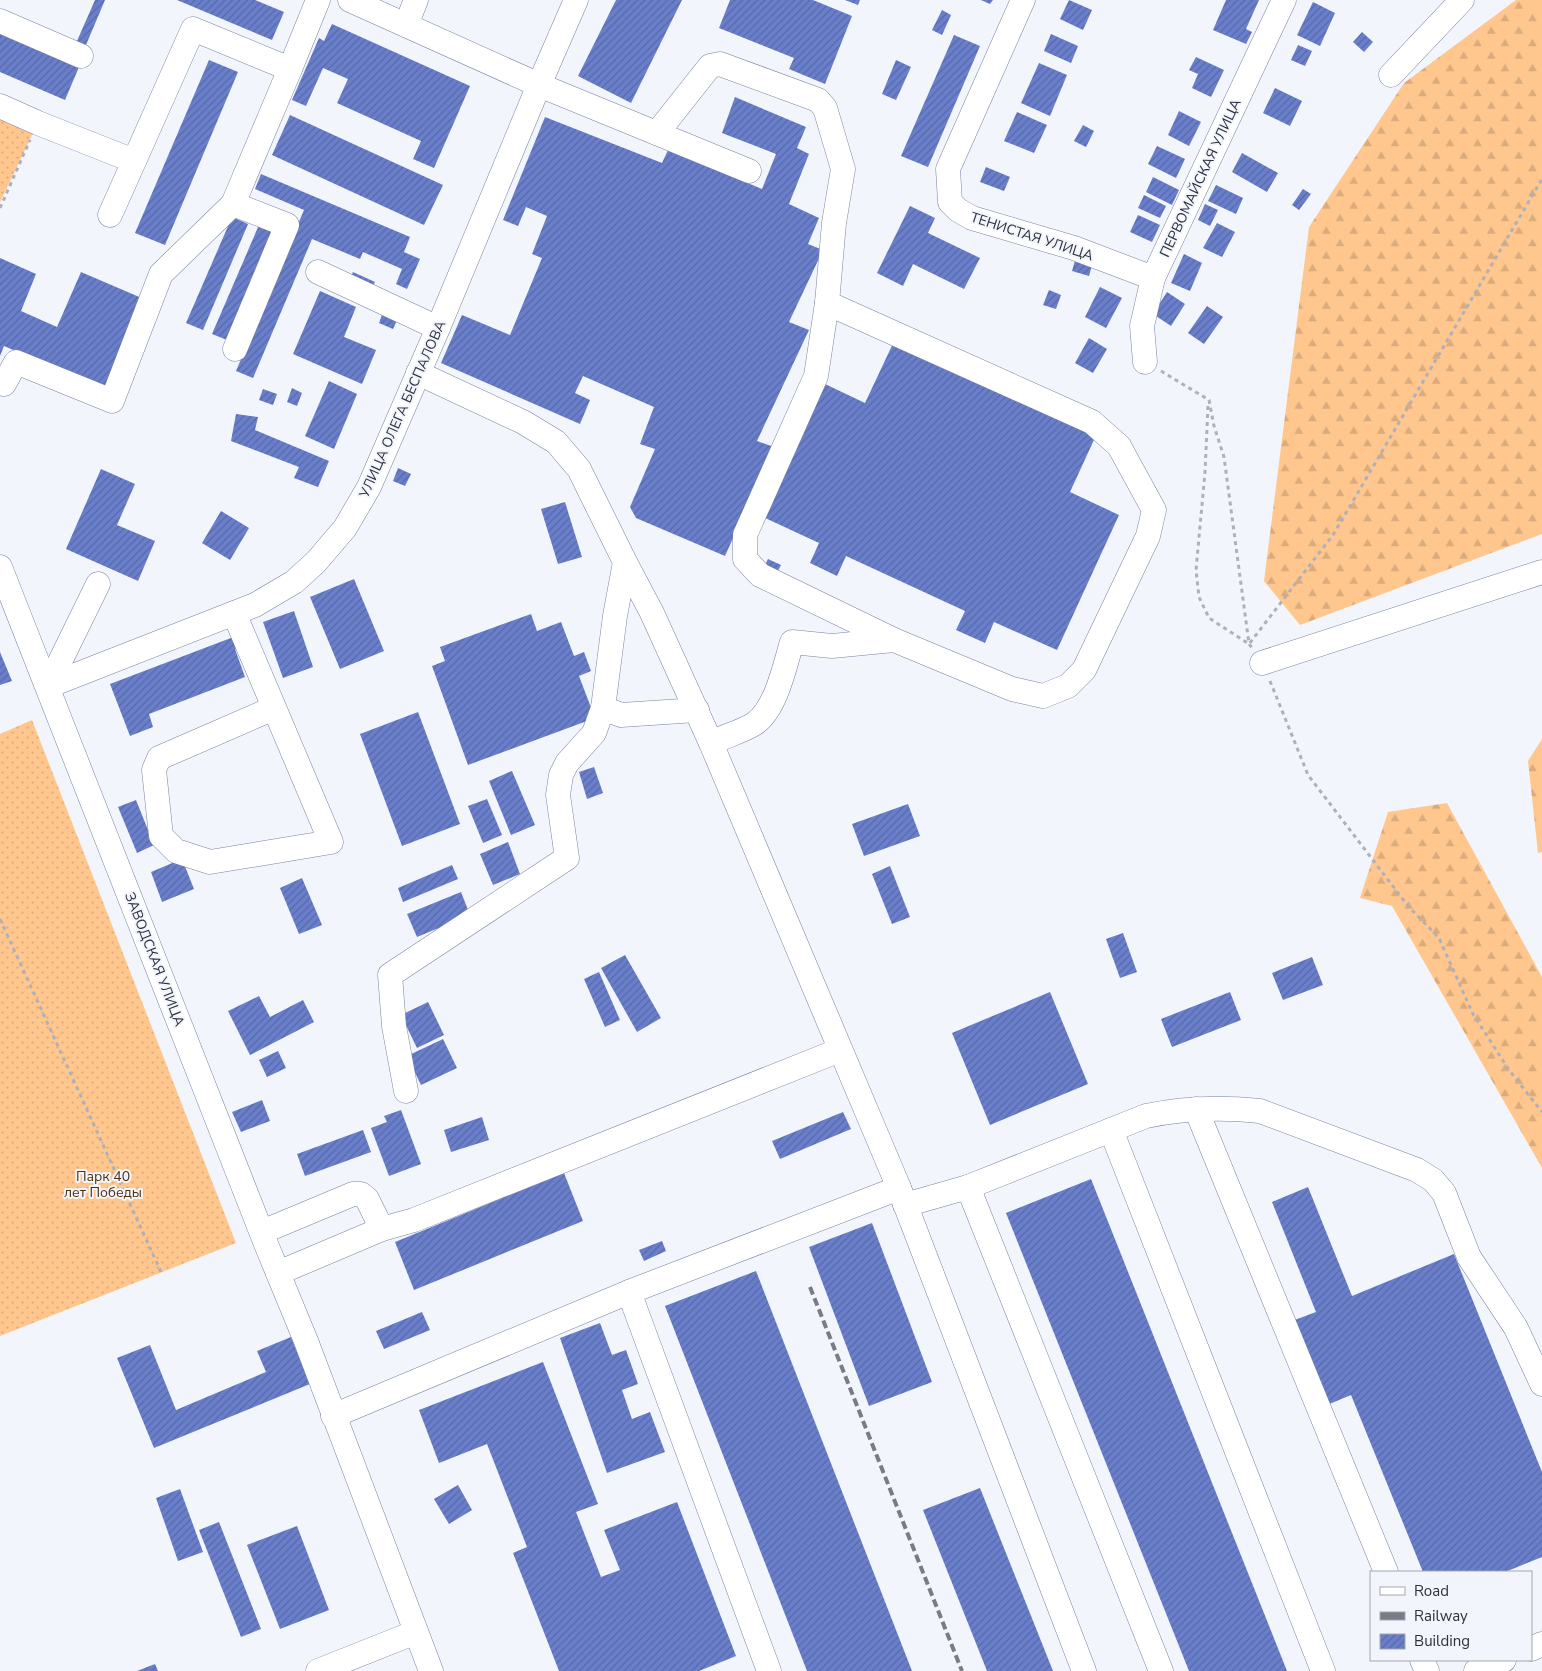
<svg xmlns="http://www.w3.org/2000/svg" width="1542" height="1671" viewBox="0 0 1542 1671" font-family="'Nunito Sans',sans-serif">
	<defs>
		<pattern id="grass-dots" width="8" height="8" patternUnits="userSpaceOnUse" patternTransform="scale(1.25)"><rect width="8" height="8" fill="#ffc78e"/><path d="M2 2h.1M6 6h.1" fill="none" stroke="#dbab7b" stroke-width="1.8" stroke-linecap="round"/></pattern>
		<pattern id="forest-firs" width="22" height="20" patternUnits="userSpaceOnUse" patternTransform="scale(1.25)"><rect width="22" height="20" fill="#ffc78e"/><path d="M5 1l3.5 6h-7zM16 11l3.5 6h-7z" fill="#dbab7b"/></pattern>
		<pattern id="building-hatch" width="6" height="6" patternUnits="userSpaceOnUse" patternTransform="scale(1.25)"><rect width="6" height="6" fill="#6a7fcb"/><path d="M-1 1l2-2M0 6l6-6M5 7l2-2" fill="none" stroke="#5869a6"/></pattern>
	</defs>
	<rect width="100%" height="100%" fill="#f2f5fc"/>
	<!-- grass -->
	<g fill="url(#grass-dots)">
		<polygon points="0,106 38,123 0,202"/>
		<polygon points="32,720 236,1243 0,1336 0,734"/>
	</g>
	<!-- forest -->
	<g fill="url(#forest-firs)">
		<polygon points="1516,0 1542,0 1542,534 1300,625 1264,581 1309,227 1404,83"/>
		<polygon points="1542,739 1542,852 1538,853 1528,761"/>
		<polygon points="1447,803 1542,977 1542,1168 1392,906 1360,898 1388,812"/>
	</g>
	<!-- building -->
	<g fill="url(#building-hatch)">
		<polygon points="95,0 105,0 86,45 77,41"/>
		<polygon points="177,0 255,0 284,12 272,40"/>
		<polygon points="616,0 682,0 631,103 578,76"/>
		<polygon points="730,0 813,0 852,16 825,84 789,69 794,58 719,28"/>
		<polygon points="845,0 860,0 858,5"/>
		<polygon points="981,0 993,0 990,4"/>
		<polygon points="1069,0 1092,10 1083,30 1060,19"/>
		<polygon points="1226,0 1259,0 1246,29 1252,32 1246,44 1213,30"/>
		<polygon points="1313,2 1335,13 1320,46 1297,35"/>
		<polygon points="942,10 951,15 942,35 932,30"/>
		<polygon points="332,24 470,86 434,168 413,159 421,141 337,103 348,79 323,68 306,106 292,100 319,38 324,41"/>
		<polygon points="1362,32 1373,42 1364,52 1353,42"/>
		<polygon points="0,34 79,67 65,100 0,72"/>
		<polygon points="1051,34 1078,46 1071,63 1044,51"/>
		<polygon points="954,35 980,46 928,167 901,156"/>
		<polygon points="1298,45 1312,51 1305,66 1291,60"/>
		<polygon points="1196,57 1224,70 1211,97 1192,88 1198,74 1189,70"/>
		<polygon points="209,60 238,72 165,245 135,233"/>
		<polygon points="896,60 911,67 896,100 882,94"/>
		<polygon points="1039,63 1067,75 1050,116 1021,103"/>
		<polygon points="1275,88 1302,101 1290,126 1263,113"/>
		<polygon points="735,97 806,127 797,148 809,154 789,204 819,218 808,244 823,250 789,322 809,330 757,441 774,447 725,556 636,518 630,507 655,449 640,444 654,407 583,376 575,393 590,400 580,424 441,363 462,315 510,335 542,258 532,254 547,216 526,207 518,226 503,220 545,117 662,163 668,150 762,189 776,154 722,133"/>
		<polygon points="1179,111 1201,122 1189,146 1168,135"/>
		<polygon points="1017,112 1047,125 1034,153 1004,141"/>
		<polygon points="290,115 443,185 424,225 272,155"/>
		<polygon points="1083,125 1094,131 1086,147 1074,141"/>
		<polygon points="1157,146 1185,159 1176,178 1148,164"/>
		<polygon points="1242,153 1278,173 1267,192 1232,172"/>
		<polygon points="986,167 1010,177 1004,191 980,182"/>
		<polygon points="261,174 410,237 404,252 420,259 407,289 396,284 402,269 363,252 360,259 312,239 253,378 236,371 304,210 255,189"/>
		<polygon points="1153,177 1179,190 1172,205 1146,192"/>
		<polygon points="1216,185 1243,198 1236,214 1208,201"/>
		<polygon points="1303,189 1311,194 1299,210 1292,205"/>
		<polygon points="1144,195 1166,206 1160,218 1138,208"/>
		<polygon points="1205,204 1218,210 1210,226 1198,220"/>
		<polygon points="910,206 935,218 928,233 980,258 964,289 913,264 903,286 877,273"/>
		<polygon points="1138,215 1160,225 1152,242 1130,232"/>
		<polygon points="232,217 248,224 203,330 186,323"/>
		<polygon points="1217,223 1235,232 1222,257 1203,248"/>
		<polygon points="259,225 274,232 227,340 212,334"/>
		<polygon points="1184,254 1202,263 1190,291 1171,283"/>
		<polygon points="1076,257 1093,262 1089,276 1072,271"/>
		<polygon points="0,258 36,274 21,311 57,327 81,272 144,299 105,389 4,346 0,356"/>
		<polygon points="353,272 375,282 369,294 347,284"/>
		<polygon points="1100,287 1122,298 1106,328 1085,317"/>
		<polygon points="1049,290 1061,295 1056,309 1043,305"/>
		<polygon points="320,291 356,307 344,337 376,350 362,384 293,354"/>
		<polygon points="1167,292 1185,304 1171,326 1153,314"/>
		<polygon points="1207,306 1223,317 1204,344 1188,333"/>
		<polygon points="383,312 398,318 393,329 379,323"/>
		<polygon points="897,335 1099,429 1070,492 1119,515 1057,650 994,622 985,643 956,630 965,611 846,556 837,576 810,563 819,543 763,517 825,384 865,403"/>
		<polygon points="1089,338 1107,349 1093,373 1075,363"/>
		<polygon points="329,381 357,394 334,449 305,436"/>
		<polygon points="292,388 302,393 297,406 287,402"/>
		<polygon points="263,389 277,394 273,405 259,400"/>
		<polygon points="236,414 258,417 255,430 329,461 318,487 294,478 299,467 231,441"/>
		<polygon points="398,468 411,474 405,486 393,481"/>
		<polygon points="101,469 135,484 117,525 155,541 138,581 66,549"/>
		<polygon points="565,502 582,557 558,564 541,509"/>
		<polygon points="221,511 249,528 230,560 202,543"/>
		<polygon points="768,559 781,565 776,575 763,569"/>
		<polygon points="354,579 384,651 340,669 310,597"/>
		<polygon points="294,611 313,667 283,678 263,622"/>
		<polygon points="531,614 537,631 561,622 574,656 584,652 591,671 579,676 595,718 468,765 432,666 445,661 440,647"/>
		<polygon points="244,633 249,644 235,649 245,677 149,714 153,727 130,736 110,684"/>
		<polygon points="0,652 12,681 0,685"/>
		<polygon points="418,712 460,824 402,846 360,734"/>
		<polygon points="594,767 603,793 587,799 579,772"/>
		<polygon points="512,771 535,825 511,835 489,781"/>
		<polygon points="487,799 502,835 483,843 468,806"/>
		<polygon points="136,800 154,845 137,853 118,807"/>
		<polygon points="908,804 920,836 864,856 852,824"/>
		<polygon points="508,842 520,874 493,885 480,854"/>
		<polygon points="182,859 194,889 162,902 151,872"/>
		<polygon points="452,865 458,879 403,902 398,888"/>
		<polygon points="890,866 910,917 892,924 872,874"/>
		<polygon points="302,878 322,925 299,934 280,888"/>
		<polygon points="461,892 470,915 417,937 407,914"/>
		<polygon points="1123,933 1137,972 1120,978 1106,939"/>
		<polygon points="625,955 661,1018 637,1032 601,968"/>
		<polygon points="1312,957 1323,985 1283,1000 1272,973"/>
		<polygon points="599,972 620,1020 605,1027 584,979"/>
		<polygon points="1050,992 1088,1084 990,1125 952,1033"/>
		<polygon points="1230,992 1241,1020 1172,1047 1161,1019"/>
		<polygon points="259,996 270,1017 303,1000 314,1022 250,1055 228,1011"/>
		<polygon points="428,1002 444,1035 417,1048 401,1015"/>
		<polygon points="443,1039 457,1068 421,1085 407,1056"/>
		<polygon points="278,1051 286,1068 267,1077 259,1060"/>
		<polygon points="262,1100 270,1121 241,1132 232,1112"/>
		<polygon points="401,1110 421,1164 389,1176 371,1128 387,1122 384,1116"/>
		<polygon points="843,1112 851,1129 780,1159 772,1141"/>
		<polygon points="482,1117 489,1140 451,1152 444,1130"/>
		<polygon points="363,1130 371,1152 305,1176 297,1154"/>
		<polygon points="564,1173 583,1221 414,1290 395,1242"/>
		<polygon points="1091,1179 1287,1671 1189,1671 1006,1213"/>
		<polygon points="1308,1187 1352,1296 1454,1254 1542,1472 1542,1557 1505,1572 1423,1572 1351,1395 1327,1405 1292,1321 1316,1312 1272,1202"/>
		<polygon points="872,1223 932,1382 869,1406 809,1247"/>
		<polygon points="662,1241 666,1251 644,1261 639,1250"/>
		<polygon points="756,1271 912,1671 807,1671 665,1306"/>
		<polygon points="422,1312 430,1330 384,1349 376,1331"/>
		<polygon points="600,1323 612,1355 626,1350 638,1384 622,1390 632,1419 650,1412 665,1452 607,1473 560,1338"/>
		<polygon points="291,1337 310,1384 154,1448 117,1358 150,1345 176,1410 266,1372 257,1351"/>
		<polygon points="543,1362 598,1504 576,1512 601,1577 620,1570 604,1530 677,1502 736,1656 699,1671 559,1671 513,1553 527,1547 487,1444 439,1463 419,1410"/>
		<polygon points="458,1485 472,1510 449,1524 434,1499"/>
		<polygon points="980,1488 1053,1671 987,1671 923,1510"/>
		<polygon points="180,1489 203,1552 178,1561 156,1498"/>
		<polygon points="219,1522 261,1629 241,1637 199,1530"/>
		<polygon points="297,1526 329,1610 280,1629 247,1545"/>
		<polygon points="155,1664 158,1671 137,1671"/>
	</g>
	<g fill="none" stroke-linecap="round" stroke-linejoin="round">
		<defs>
			<g id="minor">
				<polyline points="350,0 539,85 749,171"/>
				<polyline points="1023,0 948,169 950,202 958,210 972,218 1074,248 1153,278"/>
				<polyline points="0,21 81,56"/>
				<polyline points="406,25 416,0"/>
				<polyline points="1391,75 1462,0"/>
				<polyline points="0,106 38,123 134,161"/>
				<path d="M657 133 710 66 720 64 818 100 825 108 843 169 834 223 827 303 1092 422 1119 446 1154 510 1148 536 1084 670 1068 686 1043 696 1012 689 894 640 832 646 792 642C785 665 776 710 754 724 741 732 725 736 711 743"/>
				<polyline points="110,215 193,29 290,69 318,0"/>
				<polyline points="318,272 438,328"/>
				<polyline points="827,303 816,376 745,535 745,559 760,575 894,640"/>
				<polyline points="235,349 287,225 233,204 290,69"/>
				<polyline points="1145,362 1142,326 1153,278 1284,0"/>
				<polyline points="418,373 523,422 556,442 579,469 625,562 652,613 711,743 899,1188 1084,1671"/>
				<polyline points="0,383 4,384 16,362 112,401 161,274 233,204"/>
				<polyline points="0,567 266,1244 306,1341 431,1671"/>
				<polyline points="234,613 331,842 210,862 176,851 161,836 154,770 159,758 274,708"/>
				<polyline points="1262,663 1542,572"/>
				<polyline points="48,686 255,605 294,582 316,562 345,528 369,487 438,328 539,85 576,0"/>
				<polyline points="48,686 98,584"/>
				<polyline points="603,708 621,715 697,710"/>
				<polyline points="406,1091 394,1026 390,975 567,858 558,795 561,775 567,763 594,733 603,708 615,616 625,562"/>
				<polyline points="1196,1109 1386,1572"/>
				<polyline points="1111,1130 1323,1671"/>
				<polyline points="968,1187 1161,1671"/>
				<path d="M905 1205 968 1187 1146 1116C1184 1108 1221 1107 1260 1111L1417 1170 1433 1180 1444 1193 1469 1257 1516 1328 1542 1384"/>
				<polyline points="262,1232 353,1194 361,1194 367,1199 382,1229 414,1220 840,1050"/>
				<polyline points="278,1273 382,1229"/>
				<polyline points="629,1292 769,1671"/>
				<polyline points="333,1416 629,1292 899,1188"/>
				<polyline points="1531,1649 1542,1644"/>
				<polyline points="1422,1660 1427,1671"/>
				<polyline points="318,1671 416,1632"/>
				<polyline points="1476,1671 1504,1660"/>
			</g>
		</defs>
		<!-- minor casing -->
		<use href="#minor" stroke="#7a83a1" stroke-width="25"/>
		<!-- path -->
		<g stroke="#aeb1ba" stroke-width="3" stroke-dasharray="4 4" stroke-linecap="butt">
			<polyline points="0,208 30,140"/>
			<polyline points="1161,371 1209,400 1214,426 1224,457 1249,644 1253,649"/>
			<polyline points="1208,406 1205,472 1196,570 1199,597 1209,618 1249,644 1333,535 1542,179"/>
			<polyline points="1270,681 1308,775 1408,906 1439,938 1473,1014 1509,1070 1542,1112"/>
			<polyline points="0,919 161,1272"/>
		</g>
		<!-- minor -->
		<use href="#minor" stroke="#fff" stroke-width="24"/>
		<!-- rail -->
		<polyline stroke="#797c87" stroke-width="4" stroke-dasharray="8 4" stroke-linecap="butt" points="810,1287 962,1671"/>
	</g>
	<g text-anchor="middle" stroke-width="4" stroke-linejoin="round" paint-order="stroke">
		<!-- street labels -->
		<g font-size="14" fill="#2d313d" stroke="#f2f5fc">
			<text transform="translate(1200 178) rotate(-65)" y="5">ПЕРВОМАЙСКАЯ УЛИЦА</text>
			<text transform="translate(1032 236) rotate(18)" y="5">ТЕНИСТАЯ УЛИЦА</text>
			<text transform="translate(402 409) rotate(-66)" y="5">УЛИЦА ОЛЕГА БЕСПАЛОВА</text>
			<text transform="translate(155 959) rotate(69)" y="5">ЗАВОДСКАЯ УЛИЦА</text>
		</g>
		<!-- park labels -->
		<g font-size="14" fill="#4d3213" stroke="#f2f5fc">
			<text x="103" y="1181">Парк 40<tspan x="103" dy="16">лет Победы</tspan></text>
		</g>
	</g>
	<!-- legend -->
	<rect x="1370" y="1571" width="162" height="90" fill="#f2f5fc" stroke="#a3a7b0"/>
	<rect x="1380" y="1587" width="25" height="8" fill="#ffffff" stroke="#a3a7b0"/>
	<text x="1414" y="1596" font-size="15" fill="#2d313d">Road</text>
	<rect x="1380" y="1612" width="25" height="8" fill="#797c87" stroke="#a3a7b0"/>
	<text x="1414" y="1621" font-size="15" fill="#2d313d">Railway</text>
	<rect x="1380" y="1634" width="25" height="15" fill="url(#building-hatch)" stroke="#a3a7b0"/>
	<text x="1414" y="1646" font-size="15" fill="#2d313d">Building</text>
</svg>
